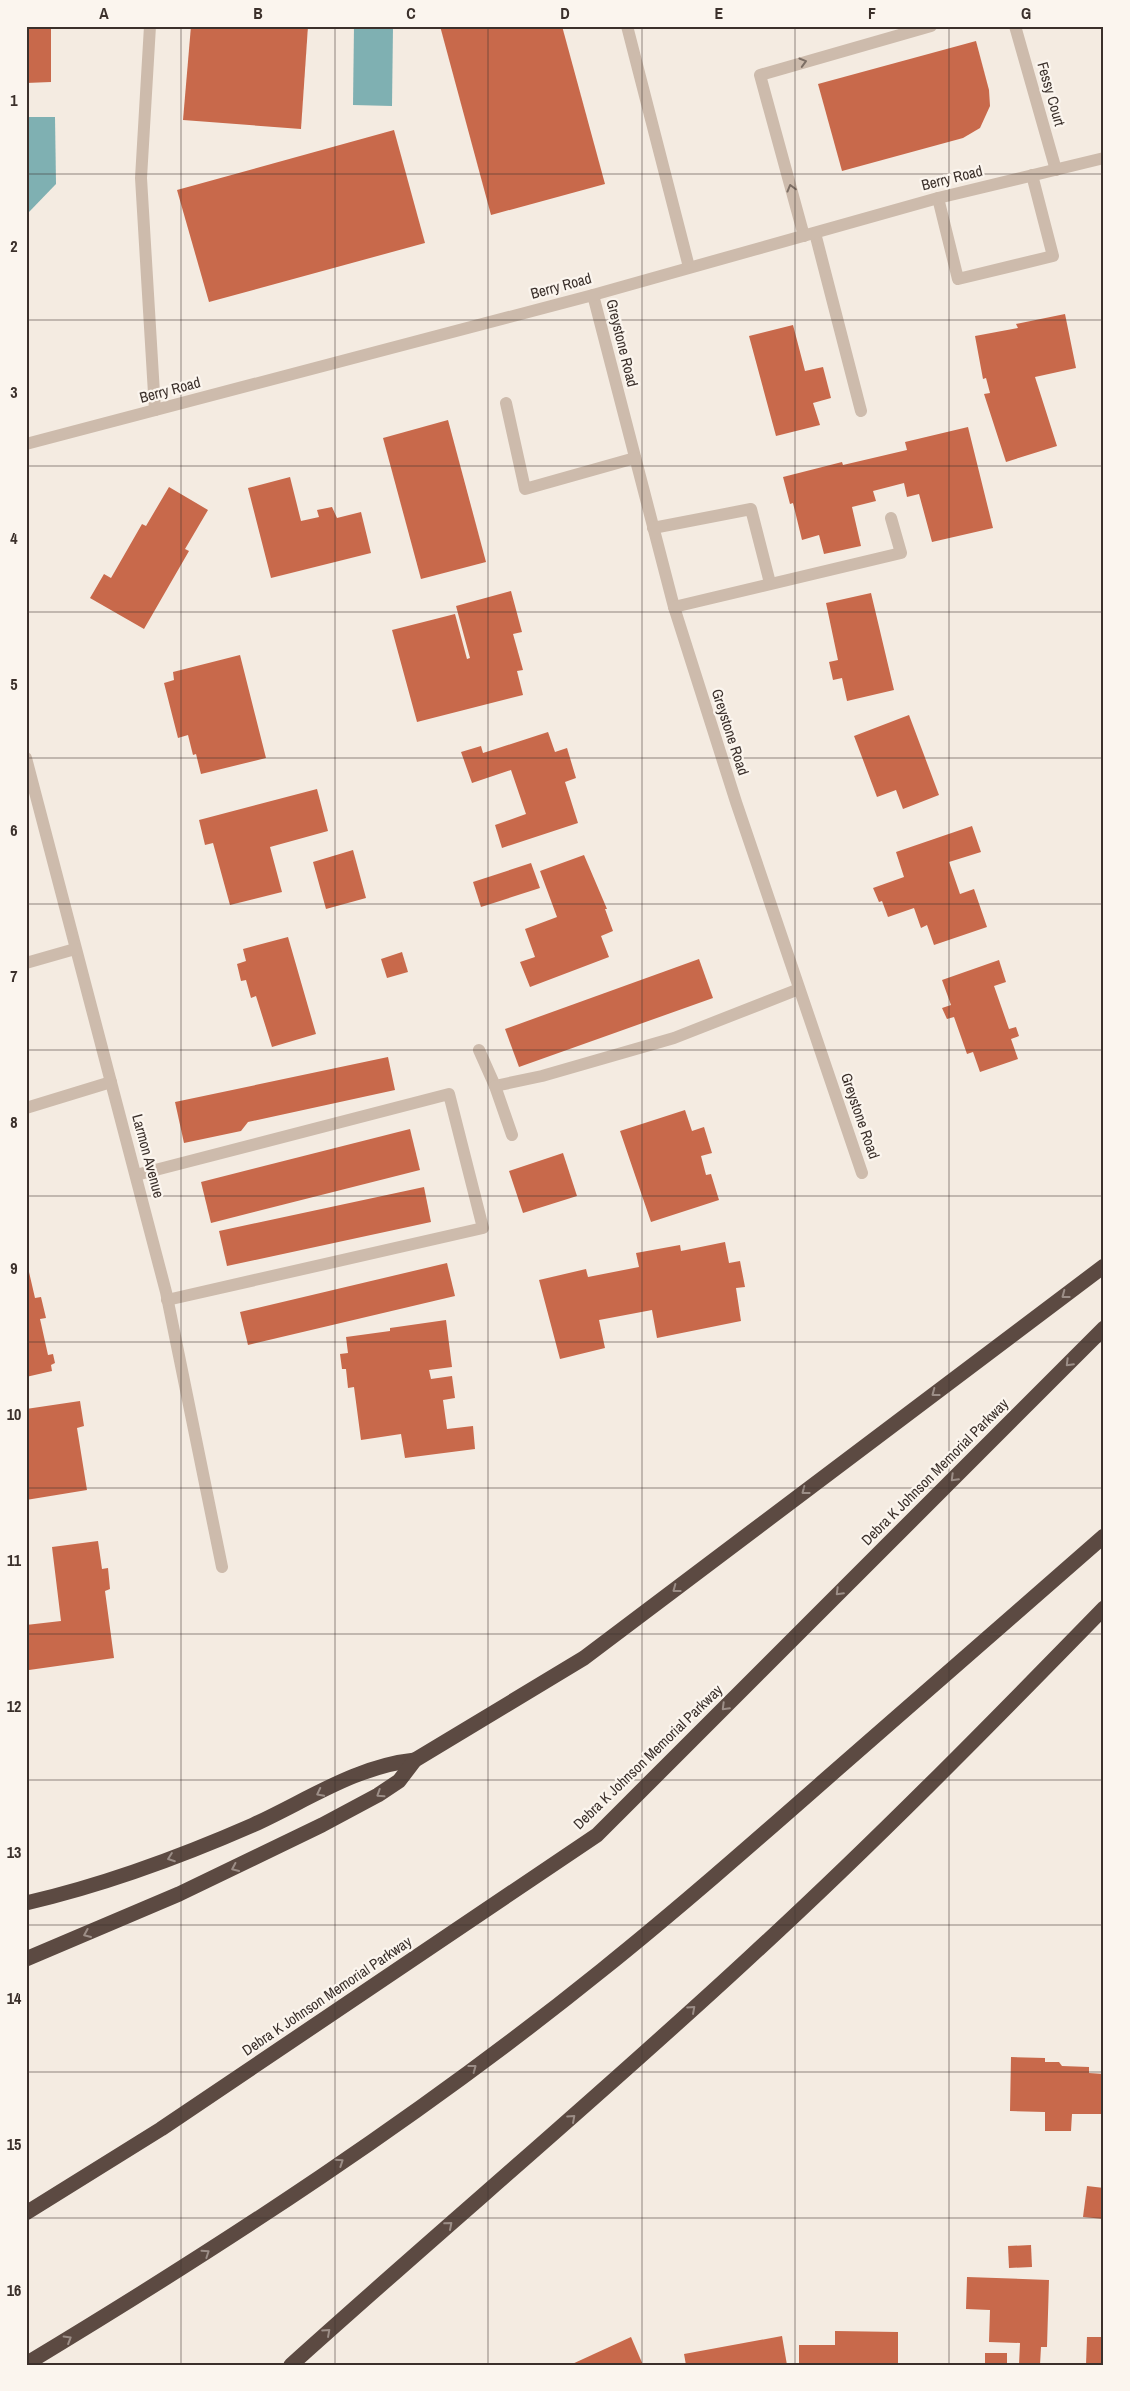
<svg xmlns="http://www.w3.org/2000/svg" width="1130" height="2391" viewBox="0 0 1130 2391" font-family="'Archivo Narrow',sans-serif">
	<rect width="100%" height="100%" fill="#f4ebe1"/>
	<!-- water -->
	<g fill="#7fb0b2">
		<polygon points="354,26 393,26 392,106 353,105"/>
		<polygon points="26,117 55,117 56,184 29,212 26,209"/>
	</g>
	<!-- building -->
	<g fill="#c8694b">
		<polygon points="26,26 51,26 51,82 26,83"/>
		<polygon points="191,26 308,26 301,129 183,120"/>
		<polygon points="440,26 562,26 605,184 491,215"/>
		<polygon points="976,41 989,90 990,106 980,128 963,138 842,171 818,84"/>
		<polygon points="394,130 425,243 209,302 177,190"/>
		<polygon points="1065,314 1076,368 1035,377 1057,446 1006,462 984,394 990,393 986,378 983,379 975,336 1018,328 1016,324"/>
		<polygon points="793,325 805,371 823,367 831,398 813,403 820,425 776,436 749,336"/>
		<polygon points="448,420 486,562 421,579 383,438"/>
		<polygon points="968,427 993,528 932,542 919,494 907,497 904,483 873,491 876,501 852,507 861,546 824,554 819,535 802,540 793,503 790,504 783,477 842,462 843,465 907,450 905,442"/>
		<polygon points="290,477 301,521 319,517 317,510 332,507 337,518 361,512 371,553 271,578 248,488"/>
		<polygon points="169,487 208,510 185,549 189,551 144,629 90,598 104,574 111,578 142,524 146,526"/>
		<polygon points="511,591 522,632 513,634 523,670 517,671 523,695 417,722 392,630 455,614 467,659 470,658 456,606"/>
		<polygon points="871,593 894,690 847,701 842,678 833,680 829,662 838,660 826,603"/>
		<polygon points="240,655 266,758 201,774 196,754 193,755 188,735 178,738 164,683 174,680 173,672"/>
		<polygon points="909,715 939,795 903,809 896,790 877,797 854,736"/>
		<polygon points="548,732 555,752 567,748 576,778 565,782 578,823 502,848 495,825 526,814 511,770 472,783 461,752 481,746 483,753"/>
		<polygon points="317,789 328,831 270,847 282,892 230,905 213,843 205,845 199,820"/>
		<polygon points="972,826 981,852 949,862 960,894 974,889 987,927 934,945 927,925 921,928 914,908 888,917 882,901 879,902 873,888 904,877 896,852"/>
		<polygon points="353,850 366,898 326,909 313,862"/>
		<polygon points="584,855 607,909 605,909 613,931 601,936 609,957 530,987 520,962 535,957 525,929 557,917 540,871"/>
		<polygon points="531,863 540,888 481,907 473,882"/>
		<polygon points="288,937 316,1034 272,1047 256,996 251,998 246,980 241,981 237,964 246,961 243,949"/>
		<polygon points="402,952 408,972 387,978 381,959"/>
		<polygon points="699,959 713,998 519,1067 505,1029"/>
		<polygon points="999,960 1006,982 994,986 1009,1029 1016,1027 1019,1036 1011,1039 1018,1059 980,1072 973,1052 967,1054 954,1017 947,1019 942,1008 951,1005 942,980"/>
		<polygon points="388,1057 395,1090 248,1122 241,1131 184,1143 175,1102"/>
		<polygon points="685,1110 692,1131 704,1127 712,1153 701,1156 706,1175 711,1174 719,1200 651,1222 620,1131"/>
		<polygon points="410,1129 420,1170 211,1223 201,1182"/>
		<polygon points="563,1153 577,1196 523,1213 509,1171"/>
		<polygon points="424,1187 431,1222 227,1266 219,1231"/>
		<polygon points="725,1242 729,1263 740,1261 745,1287 736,1288 741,1321 657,1338 652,1310 599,1320 605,1348 560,1359 539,1280 586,1269 588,1277 639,1267 636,1253 680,1245 681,1251"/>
		<polygon points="447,1263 455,1296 248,1345 240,1312"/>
		<polygon points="29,1272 35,1298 41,1297 46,1318 40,1319 48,1355 53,1354 55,1363 51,1365 52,1371 26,1377 26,1273"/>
		<polygon points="446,1320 452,1367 429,1370 431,1379 452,1376 455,1398 443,1400 447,1429 473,1426 475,1449 405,1458 401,1434 361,1440 354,1387 348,1388 346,1369 342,1369 340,1354 348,1353 346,1337 390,1331 390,1328"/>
		<polygon points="80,1401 84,1426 77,1428 87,1490 26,1500 26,1409"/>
		<polygon points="98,1541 102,1569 108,1568 110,1589 105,1591 114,1658 29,1670 26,1625 61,1621 52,1547"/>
		<polygon points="1011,2057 1045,2058 1045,2062 1059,2062 1062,2066 1089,2067 1089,2073 1104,2074 1104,2114 1072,2114 1071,2131 1045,2131 1045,2112 1010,2111"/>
		<polygon points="1087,2186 1104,2188 1104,2219 1083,2217"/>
		<polygon points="1031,2245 1032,2267 1009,2268 1008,2246"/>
		<polygon points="967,2277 1049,2280 1047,2347 1041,2347 1040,2365 1019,2365 1020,2343 989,2342 990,2310 966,2309"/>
		<polygon points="835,2331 898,2332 898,2365 799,2365 799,2345 835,2345"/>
		<polygon points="782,2336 787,2365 686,2365 684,2354"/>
		<polygon points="631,2337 643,2365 570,2365"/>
		<polygon points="1087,2337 1104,2337 1104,2365 1086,2365"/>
		<rect x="985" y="2353" width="22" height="12"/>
	</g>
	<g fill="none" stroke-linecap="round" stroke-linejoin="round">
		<!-- minor -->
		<g stroke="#cdbbac" stroke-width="12">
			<polyline points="150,26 141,178 155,410"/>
			<polyline points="627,26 689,267"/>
			<polyline points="1015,26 1056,170"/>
			<polyline points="938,198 958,279 1053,256 1032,175"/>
			<polyline points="815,233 861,411"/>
			<polyline points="804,236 760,75 931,26"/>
			<polyline points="593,295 674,607 736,802 862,1173"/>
			<polyline points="506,403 525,489 635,458"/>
			<polyline points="26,444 593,295 938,198 1104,158"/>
			<polyline points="653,528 751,509 770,583"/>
			<polyline points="674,607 901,553 891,518"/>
			<polyline points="26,758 166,1292 222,1567"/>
			<polyline points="26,963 75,949"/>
			<polyline points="479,1050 495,1086 542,1076 674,1038 799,989"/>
			<polyline points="495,1086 512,1135"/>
			<polyline points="26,1108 111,1082"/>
			<polyline points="136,1175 449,1094 483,1228 167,1300"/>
		</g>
		<!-- highway -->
		<g stroke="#5c4a42" stroke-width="15">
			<path d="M26 1903C104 1885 180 1857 253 1825 306 1801 356 1766 415 1760"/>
			<polyline points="26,1959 179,1894 322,1825 378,1795 399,1781 415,1760 584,1658 1104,1266"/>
			<polyline points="26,2213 161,2129 597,1835 1104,1328"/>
			<path d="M26 2364C225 2244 421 2116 602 1970 678 1909 752 1844 826 1779 918 1698 1011 1617 1104 1536"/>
			<path d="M291 2365C443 2228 600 2096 750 1957 872 1845 988 1727 1104 1608"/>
		</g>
	</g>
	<!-- one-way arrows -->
	<defs><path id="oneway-chevron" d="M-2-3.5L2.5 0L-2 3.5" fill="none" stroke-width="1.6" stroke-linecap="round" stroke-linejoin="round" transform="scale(1.25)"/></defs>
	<g stroke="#7d6f65">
		<use href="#oneway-chevron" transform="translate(803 62) rotate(-16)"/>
		<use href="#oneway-chevron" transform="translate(791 188) rotate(-105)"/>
	</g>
	<g stroke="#9c8e87">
		<use href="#oneway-chevron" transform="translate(1065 1295) rotate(143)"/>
		<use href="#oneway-chevron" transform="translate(1069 1363) rotate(135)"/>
		<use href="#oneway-chevron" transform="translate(935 1393) rotate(143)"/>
		<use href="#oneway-chevron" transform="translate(954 1478) rotate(135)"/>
		<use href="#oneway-chevron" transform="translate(805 1491) rotate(143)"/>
		<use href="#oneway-chevron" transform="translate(676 1589) rotate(143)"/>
		<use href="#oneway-chevron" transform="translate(839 1592) rotate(135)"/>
		<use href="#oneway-chevron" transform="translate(725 1707) rotate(135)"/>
		<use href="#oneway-chevron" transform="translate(320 1793) rotate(153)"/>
		<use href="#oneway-chevron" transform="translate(380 1794) rotate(147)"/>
		<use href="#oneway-chevron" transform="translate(171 1858) rotate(160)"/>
		<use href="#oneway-chevron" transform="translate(235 1868) rotate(155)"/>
		<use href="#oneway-chevron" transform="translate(87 1934) rotate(157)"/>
		<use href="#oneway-chevron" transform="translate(692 2009) rotate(-42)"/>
		<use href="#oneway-chevron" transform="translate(473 2068) rotate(-37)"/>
		<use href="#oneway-chevron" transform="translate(572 2118) rotate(-42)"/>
		<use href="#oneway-chevron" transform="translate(340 2162) rotate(-34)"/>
		<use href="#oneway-chevron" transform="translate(449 2225) rotate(-41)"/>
		<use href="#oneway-chevron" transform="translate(206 2253) rotate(-34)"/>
		<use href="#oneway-chevron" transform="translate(327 2332) rotate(-42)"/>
		<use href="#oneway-chevron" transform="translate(68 2339) rotate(-31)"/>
	</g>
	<!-- grid -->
	<path fill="none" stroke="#3b302b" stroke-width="1" stroke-opacity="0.55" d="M181 26V2365M335 26V2365M488 26V2365M642 26V2365M795 26V2365M949 26V2365M26 174H1104M26 320H1104M26 466H1104M26 612H1104M26 758H1104M26 904H1104M26 1050H1104M26 1196H1104M26 1342H1104M26 1488H1104M26 1634H1104M26 1780H1104M26 1925H1104M26 2072H1104M26 2218H1104"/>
	<g text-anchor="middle" stroke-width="4.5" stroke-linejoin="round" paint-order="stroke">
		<!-- street labels -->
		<g font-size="15" fill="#3b302b" stroke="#fbf5ee">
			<text transform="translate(1051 94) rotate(74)" y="5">Fessy Court</text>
			<text transform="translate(952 178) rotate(-14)" y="5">Berry Road</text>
			<text transform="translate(561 286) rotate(-15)" y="5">Berry Road</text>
			<text transform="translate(622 343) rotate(76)" y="5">Greystone Road</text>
			<text transform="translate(170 390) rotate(-15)" y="5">Berry Road</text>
			<text transform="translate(730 732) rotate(72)" y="5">Greystone Road</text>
			<text transform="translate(860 1116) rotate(71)" y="5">Greystone Road</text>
			<text transform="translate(148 1156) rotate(75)" y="5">Larmon Avenue</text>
			<text transform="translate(935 1472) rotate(-45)" y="5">Debra K Johnson Memorial Parkway</text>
			<text transform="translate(648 1757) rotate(-44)" y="5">Debra K Johnson Memorial Parkway</text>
			<text transform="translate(327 1996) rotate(-34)" y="5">Debra K Johnson Memorial Parkway</text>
		</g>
	</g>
	<!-- border -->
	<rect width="1130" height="2391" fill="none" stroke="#fbf5ee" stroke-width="55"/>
	<rect x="28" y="28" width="1074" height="2336" fill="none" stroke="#3b302b" stroke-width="2"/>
	<g font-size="16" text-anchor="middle" font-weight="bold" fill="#3b302b">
		<text x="104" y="19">A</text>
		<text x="258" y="19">B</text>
		<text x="411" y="19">C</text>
		<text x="565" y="19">D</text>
		<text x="719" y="19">E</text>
		<text x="872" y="19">F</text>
		<text x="1026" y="19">G</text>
		<text x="14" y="106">1</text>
		<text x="14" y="252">2</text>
		<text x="14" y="398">3</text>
		<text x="14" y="544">4</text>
		<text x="14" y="690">5</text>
		<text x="14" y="836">6</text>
		<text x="14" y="982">7</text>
		<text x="14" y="1128">8</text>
		<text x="14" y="1274">9</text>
		<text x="14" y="1420">10</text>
		<text x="14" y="1566">11</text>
		<text x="14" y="1712">12</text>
		<text x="14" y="1858">13</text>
		<text x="14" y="2004">14</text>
		<text x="14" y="2150">15</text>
		<text x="14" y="2296">16</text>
	</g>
</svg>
